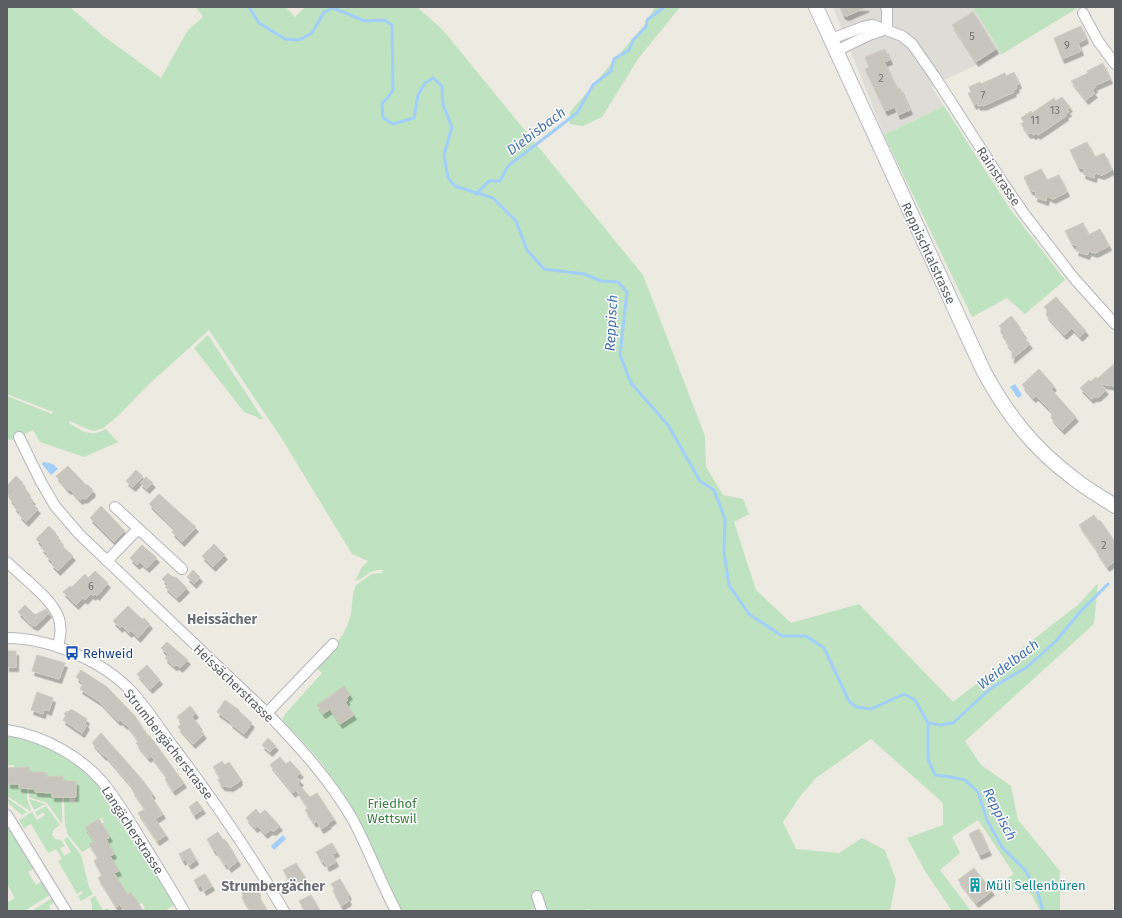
<svg xmlns="http://www.w3.org/2000/svg" width="1122" height="918" viewBox="0 0 1122 918" font-family="'Fira Sans',sans-serif">
	<defs>
		<filter id="shadow"><feDropShadow dx="2.5" dy="4.5" stdDeviation="0" flood-color="#0004"/></filter>
	</defs>
	<rect width="100%" height="100%" fill="#eceae1"/>
	<!-- industrial -->
	<polygon fill="#dedcd6" points="833,7 973,7 1002,54 941,81 932,87 944,106 884,135"/>
	<!-- green -->
	<g fill="#bfe3c1">
		<path d="M7 7H70L102 35 161 78 188 30 203 17 196 7H285L295 17 305 7H417L442 29 643 275 705 436 706 467 723 495 743 499 749 514 734 522 756 590 791 623 859 604 953 702 1079 604 1098 583 1094 624 965 741 981 765 1011 786 1018 820 1060 871V911H1040L1026 884 1006 894 1001 882 1014 874 978 820 952 837 960 853 940 870 971 911H952L925 871 907 838 943 825V803L871 739 816 778 801 795 783 822 796 849 839 853 862 838 885 850 896 880 890 911H589L588 909 583 911H539L537 907 529 911H402C377 865 358 814 327 771 315 753 298 737 283 721V718L286 713 322 673 316 668C329 653 344 638 350 618 353 608 351 595 356 585L372 574 382 573 383 570C366 569 367 578 355 581L362 567 368 561 352 554 282 439 209 330 147 386 118 416 103 428 94 431 90 430 70 421 69 423C82 431 91 438 106 429L118 442 84 457 40 442 33 430 12 440 7 439V396L52 414 53 412 7 394Z"/>
		<polygon points="655,7 680,7 638,59 602,117 583,126 570,124 570,112 647,22"/>
		<polygon points="973,7 1079,7 1002,54"/>
		<polygon points="944,106 1010,209 1065,280 1025,314 1007,298 972,317 884,135"/>
		<polygon points="208,335 263,419 261,420 257,417 244,412 194,348"/>
		<path d="M7 736C42 741 77 759 99 786 111 800 120 816 130 831 146 856 161 880 175 904L165 911H140L145 908 142 903 139 905 131 892 127 894 114 873 118 871 110 856 114 854 106 840 110 837 102 824 104 822 101 818 85 827 94 841 91 847 82 852 68 835 65 825 64 798H69V802H75L76 781H63V776L46 777V772H29V767H14V765H8V784H19V788L27 789V799L31 810 30 811 7 796Z"/>
		<polygon points="29,789 35,789 36,792 52,793 52,797 62,798 62,824 47,803 29,797"/>
		<polygon points="7,798 27,812 22,815 9,804"/>
		<polygon points="29,799 45,804 34,810"/>
		<polygon points="46,806 60,825 54,829 52,834 55,839 61,840 65,846 60,848 64,856 71,852 64,840 67,837 81,855 89,887 93,894 81,901 78,896 83,893 82,891 77,894 58,861 62,859 56,849 48,853 31,824 24,828 19,820 32,812 37,820 45,815 43,812 37,816 35,812"/>
		<polygon points="7,825 34,868 28,872 36,885 42,881 50,895 24,911 7,911 7,903 15,898 7,884"/>
		<polygon points="95,896 103,910 108,908 110,911 92,911 92,904 90,899"/>
		<polygon points="52,898 55,902 49,906 51,911 32,911"/>
	</g>
	<!-- water -->
	<g fill="#a3cefa">
		<polygon points="1015,384 1022,395 1018,398 1010,387"/>
		<polygon points="43,462 53,464 58,469 51,475 42,464"/>
		<polygon points="283,835 286,839 274,850 271,846"/>
	</g>
	<g fill="none" stroke-linecap="round" stroke-linejoin="round">
		<!-- stream -->
		<g stroke="#a3cefa" stroke-width="3">
			<polyline points="249,7 259,23 285,39 299,40 312,33 324,12 333,8 365,21 384,20 392,25 393,91 382,104 383,118 393,124 414,118 418,95 425,83 433,78 442,86 443,105 452,127 444,155 448,178 455,186 493,198 516,221 527,250 544,269 584,274 601,281 618,282 627,292 620,355 631,383 668,425 700,481 714,490 725,519 724,552 729,585 749,614 782,636 806,636 824,648 849,701 856,707 871,709 904,694 915,700 928,723 928,759 935,775 951,777 965,780 978,792 987,820 1002,847 1025,870 1038,893 1043,911"/>
			<polyline points="476,194 489,181 500,181 508,166 577,113 593,85 611,71 614,59 629,50 633,40 646,27 647,20 664,7"/>
			<polyline points="928,723 941,725 953,723 990,689 1027,667 1056,641 1080,612 1108,584"/>
		</g>
	</g>
	<!-- building -->
	<g fill="#c8c4be" stroke="#d0ccc0" filter="url(#shadow)">
		<polygon points="840,7 867,7 847,16 843,15"/>
		<polygon points="973,12 996,49 976,62 952,25"/>
		<polygon points="1081,26 1086,39 1078,43 1081,51 1062,59 1054,38"/>
		<polygon points="885,49 890,60 884,62 897,89 900,88 910,110 898,115 895,107 885,111 865,69 869,67 865,57"/>
		<polygon points="1103,63 1110,79 1094,86 1095,88 1092,90 1095,93 1086,100 1071,81 1088,73 1087,71"/>
		<polygon points="1014,72 1019,84 1016,85 1017,88 1013,90 1014,92 983,106 982,105 978,106 977,103 974,105 968,93 971,92 969,87 980,82 981,84 1005,73 1006,76"/>
		<polygon points="1062,97 1070,107 1067,109 1069,112 1065,114 1066,116 1038,135 1037,133 1033,135 1031,133 1028,134 1021,124 1024,122 1021,118 1031,111 1032,113 1054,98 1056,101"/>
		<polygon points="1087,142 1095,157 1104,153 1112,170 1102,175 1095,173 1094,178 1083,174 1084,169 1078,167 1070,150"/>
		<polygon points="1041,169 1047,180 1059,175 1067,192 1053,199 1047,196 1046,201 1035,197 1036,192 1030,190 1024,177"/>
		<polygon points="1083,223 1088,235 1100,229 1109,246 1095,253 1089,251 1087,255 1076,251 1078,246 1072,244 1065,231"/>
		<polygon points="1056,297 1086,331 1080,337 1072,328 1064,335 1046,315 1047,310 1044,307"/>
		<polygon points="1011,316 1018,324 1017,325 1024,334 1022,335 1030,344 1012,359 1012,350 1006,343 1007,340 1001,333 1001,328 999,326"/>
		<polygon points="1115,363 1115,386 1101,384 1106,390 1098,397 1094,397 1091,399 1080,388 1089,380 1090,382 1096,377 1097,379"/>
		<polygon points="1039,369 1054,386 1051,389 1076,417 1062,430 1051,418 1052,413 1050,410 1036,396 1033,398 1022,385"/>
		<polygon points="68,466 86,485 88,485 92,489 93,492 85,499 83,498 80,500 70,489 68,490 56,476"/>
		<polygon points="136,470 143,476 133,487 126,481"/>
		<polygon points="16,476 23,483 22,485 28,492 26,494 33,500 31,502 38,509 26,522 19,515 20,513 14,507 15,505 9,498 11,497 7,493 7,486"/>
		<polygon points="146,477 153,483 147,489 140,483"/>
		<polygon points="159,494 196,527 182,542 172,532 175,529 149,504"/>
		<polygon points="101,506 125,531 114,542 90,518"/>
		<polygon points="1094,515 1098,521 1100,520 1115,542 1115,561 1107,567 1096,551 1097,550 1079,525"/>
		<polygon points="49,526 56,533 54,535 61,541 59,543 73,556 58,571 51,564 53,563 46,556 48,554 41,548 43,546 36,539"/>
		<polygon points="214,544 225,555 213,567 202,556"/>
		<polygon points="142,545 157,558 147,568 140,562 137,565 130,558"/>
		<polygon points="193,570 200,577 194,584 187,577"/>
		<polygon points="95,571 108,583 97,596 95,594 93,596 91,594 85,600 83,598 76,605 63,592 70,586 72,587 85,574 88,578"/>
		<polygon points="168,573 171,576 177,578 187,588 177,598 165,587 168,585 162,579"/>
		<polygon points="25,605 35,615 46,609 49,613 36,626 32,625 18,612"/>
		<polygon points="128,606 142,619 144,618 150,624 138,638 131,631 129,633 122,626 120,628 113,621"/>
		<polygon points="167,642 188,660 180,668 177,665 174,666 165,658 168,655 161,648"/>
		<rect x="7" y="651" width="9" height="16"/>
		<polygon points="37,655 65,663 59,679 32,671"/>
		<polygon points="147,665 160,680 150,689 137,674"/>
		<polygon points="81,670 107,687 135,716 148,736 149,735 184,783 173,791 165,779 167,777 151,756 148,758 136,743 139,741 126,724 125,725 120,720 118,721 100,702 80,689 83,683 76,677"/>
		<polygon points="344,686 350,695 346,698 348,700 345,702 354,715 340,724 330,709 323,714 317,705"/>
		<polygon points="37,692 53,698 49,711 44,709 43,714 31,710"/>
		<polygon points="225,700 239,710 239,711 252,723 244,734 230,723 231,722 217,712"/>
		<polygon points="190,706 196,713 192,717 200,726 198,727 204,734 193,744 178,727 182,723 177,717"/>
		<polygon points="71,709 87,719 85,723 87,725 82,733 63,720 66,715 64,714 67,711 68,712"/>
		<polygon points="101,733 140,777 153,794 151,796 163,814 155,819 166,835 157,841 138,813 145,809 132,790 134,789 105,755 104,756 92,743"/>
		<polygon points="268,738 276,746 270,752 262,745"/>
		<polygon points="280,757 286,764 290,761 301,773 296,776 301,781 298,784 310,797 317,793 334,819 328,823 329,824 321,829 317,821 314,823 305,810 308,808 296,790 293,793 270,765"/>
		<polygon points="222,761 225,765 229,762 240,778 239,779 240,781 231,787 222,786 218,780 220,777 213,767"/>
		<polygon points="29,767 29,772 46,772 46,777 63,776 63,781 76,781 76,797 52,797 52,793 35,792 35,789 19,788 19,784 8,784 8,768"/>
		<polygon points="197,801 203,809 194,815 189,807"/>
		<polygon points="256,809 260,814 265,810 280,826 274,831 270,830 265,834 258,826 255,828 246,818"/>
		<polygon points="99,819 110,837 106,839 114,854 110,856 119,871 114,873 127,894 131,892 143,911 124,911 120,904 116,907 98,878 102,875 94,861 98,858 89,844 94,841 85,827"/>
		<polygon points="979,829 989,851 979,855 969,834"/>
		<polygon points="218,832 223,840 224,839 227,842 238,861 229,868 226,863 225,865 215,850 214,851 207,839"/>
		<polygon points="332,843 337,852 332,854 336,862 327,867 324,861 322,862 316,852"/>
		<polygon points="190,848 196,860 189,865 185,859 183,861 179,854"/>
		<polygon points="296,863 305,877 292,885 283,870"/>
		<polygon points="974,868 992,891 976,903 958,880"/>
		<polygon points="205,874 212,886 204,891 201,885 198,887 194,880"/>
		<polygon points="340,879 349,895 347,896 349,901 341,906 333,891 335,890 331,884"/>
		<polygon points="254,884 258,892 257,893 267,911 250,911 242,898 243,895 241,891"/>
		<polygon points="311,895 320,911 305,911 299,901"/>
	</g>
	<g fill="none" stroke-linecap="round" stroke-linejoin="round">
		<defs>
			<g id="minor">
				<polyline points="886,7 887,9 887,29"/>
				<polyline points="1083,13 1098,41 1115,64"/>
				<polyline points="831,39 863,27 873,25 902,36 912,44 935,77 1003,183 1025,215 1073,277 1115,324"/>
				<polyline points="836,51 869,35 887,29"/>
				<path d="M19 437 41 482 55 506 80 535 267 713C299 746 330 780 353 820 369 850 380 881 396 911"/>
				<polyline points="115,507 182,569"/>
				<polyline points="107,561 138,529"/>
				<path d="M7 562C21 576 54 600 59 619 62 629 60 637 58 647"/>
				<path d="M7 638C50 638 103 661 132 692 147 708 159 728 172 745 213 799 250 853 284 911"/>
				<polyline points="267,713 333,644"/>
				<path d="M7 730C45 736 85 758 108 789 121 806 132 825 143 843 157 866 171 888 184 911"/>
				<polyline points="7,815 66,911"/>
				<polyline points="537,896 542,911"/>
			</g>
			<path id="secondary" d="M816 7 984 372C1007 414 1033 448 1072 477 1085 488 1101 497 1115 506"/>
		</defs>
		<!-- minor casing -->
		<use href="#minor" stroke="#b4b7bb" stroke-width="12"/>
		<!-- secondary casing -->
		<use href="#secondary" stroke="#b5b8bd" stroke-width="16"/>
		<!-- minor -->
		<use href="#minor" stroke="#fff" stroke-width="10"/>
		<!-- secondary -->
		<use href="#secondary" stroke="#fff" stroke-width="14"/>
	</g>
	<!-- icons -->
	<defs>
		<symbol id="bus-bare" viewBox="-9 -9 18 18"><path d="M-5-6H5V4H4V6H2V4H-2V6H-4V4H-5ZM-3.5-4V0h7V-4ZM-3.5 1.2v1.5H-2V1.2ZM2 1.2v1.5H3.5V1.2Z" fill="#1a4fb4" stroke="#fff" stroke-width="2.5" paint-order="stroke"/></symbol>
		<symbol id="building-bare" viewBox="-9 -9 18 18"><path d="M-4-6H4V6H1V3H-1V6H-4ZM-2.5-4.3h1.7v1.8h-1.7ZM.8-4.3h1.7v1.8H.8ZM-2.5-1h1.7V.8h-1.7ZM.8-1h1.7V.8H.8Z" fill="#0f9aa8" stroke="#fff" stroke-width="2.5" paint-order="stroke"/></symbol>
	</defs>
	<g fill-rule="evenodd">
		<use href="#bus-bare" x="62" y="643" width="20" height="20"/>
		<use href="#building-bare" x="965" y="875" width="20" height="20"/>
	</g>
	<g text-anchor="middle" stroke-width="3" stroke-linejoin="round" paint-order="stroke">
		<!-- number labels -->
		<g font-size="11" fill="#767778">
			<text x="972" y="40">5</text>
			<text x="1067" y="49">9</text>
			<text x="881" y="82">2</text>
			<text x="983" y="99">7</text>
			<text x="1055" y="114">13</text>
			<text x="1035" y="124">11</text>
			<text x="1104" y="549">2</text>
			<text x="91" y="590">6</text>
		</g>
		<!-- street labels -->
		<g font-size="13" fill="#5a5d61" stroke="#fff">
			<text transform="translate(999 176) rotate(56)" y="5">Rainstrasse</text>
			<text transform="translate(929 253) rotate(65)" y="5">Reppischtalstrasse</text>
			<text transform="translate(234 683) rotate(44)" y="5">Heissächerstrasse</text>
			<text transform="translate(169 744) rotate(52)" y="5">Strumbergächerstrasse</text>
			<text transform="translate(133 830) rotate(57)" y="5">Langächerstrasse</text>
		</g>
		<!-- transit labels -->
		<g font-size="13" fill="#164399" stroke="#fff" text-anchor="start">
			<text x="83" y="658">Rehweid</text>
		</g>
		<!-- park labels -->
		<g font-size="13" fill="#398241" stroke="#fff">
			<text x="392" y="808">Friedhof<tspan x="392" dy="15">Wettswil</tspan></text>
		</g>
		<!-- culture labels -->
		<g font-size="13" fill="#0d838f" stroke="#fff" text-anchor="start">
			<text x="986" y="890">Müli Sellenbüren</text>
		</g>
		<!-- water labels -->
		<g font-size="14" font-style="italic" fill="#4473b3" stroke="#fff">
			<text transform="translate(536 131) rotate(-37)" y="5">Diebisbach</text>
			<text transform="translate(611 323) rotate(-87)" y="5">Reppisch</text>
			<text transform="translate(1008 664) rotate(-37)" y="5">Weidelbach</text>
			<text transform="translate(1000 814) rotate(63)" y="5">Reppisch</text>
		</g>
		<!-- neighbourhood labels -->
		<g font-size="14" font-weight="bold" fill="#6b6f73" stroke="#fff">
			<text x="222" y="624">Heissächer</text>
			<text x="273" y="891">Strumbergächer</text>
		</g>
	</g>
	<!-- border -->
	<rect width="1122" height="918" fill="none" stroke="#5a5d61" stroke-width="16"/>
</svg>
